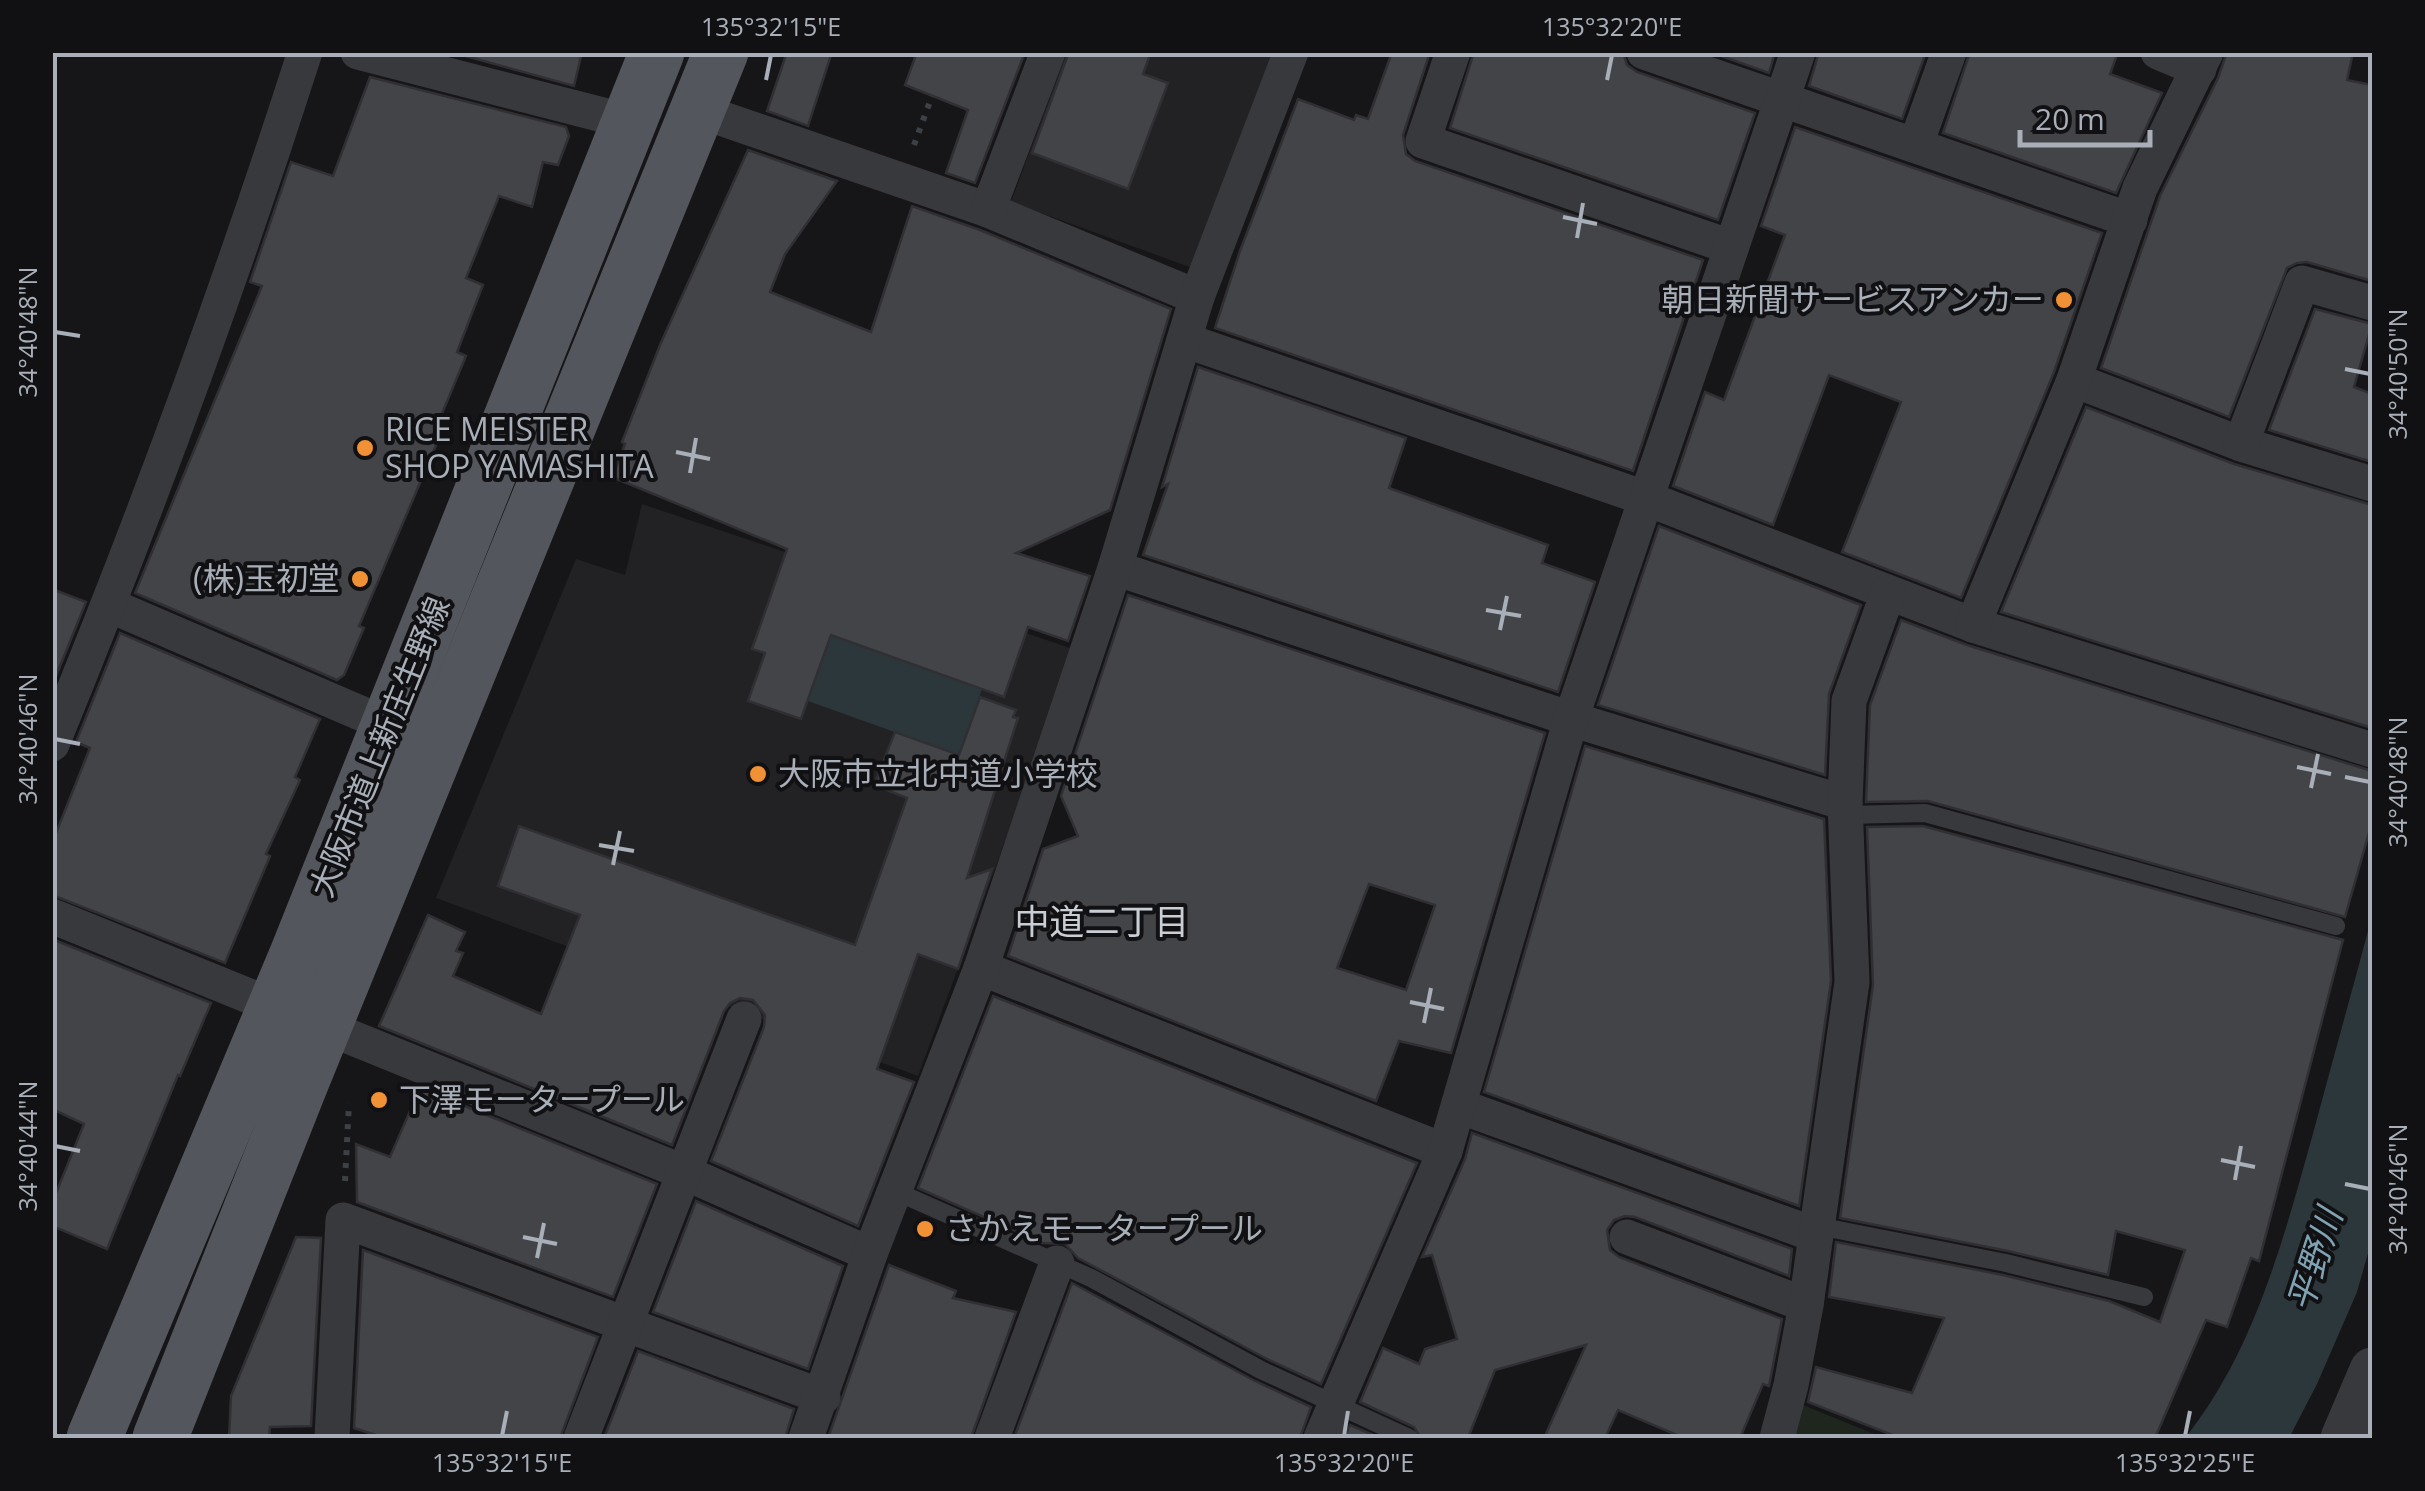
<svg xmlns="http://www.w3.org/2000/svg" width="2425" height="1491" viewBox="0 0 2425 1491" font-family="'Open Sans','Noto Sans JP',sans-serif">
	<rect width="100%" height="100%" fill="#161618"/>
	<!-- built -->
	<g fill="#222225">
		<polygon points="1066,53 1277,53 1198,270 1011,202"/>
		<polygon points="642,504 1076,650 918,1076 436,898 576,559 625,575"/>
	</g>
	<!-- green -->
	<polygon fill="#1e261e" points="1803,1405 1884,1438 1794,1438"/>
	<!-- water -->
	<g fill="#2c373c">
		<polygon points="831,635 982,689 959,755 808,701"/>
		<path d="M2372 916V1239L2357 1292 2317 1384 2289 1438H2185C2255 1351 2284 1237 2314 1130 2333 1059 2353 988 2372 916Z"/>
	</g>
	<!-- building -->
	<g fill="#424448" stroke="#303034" stroke-width="2.5" fill-rule="evenodd">
		<polygon points="451,52 582,52 574,86"/>
		<polygon points="787,52 832,52 808,126 767,111"/>
		<polygon points="917,52 1025,52 975,183 946,173 968,110 905,85"/>
		<polygon points="1069,52 1151,52 1143,74 1168,83 1128,189 1032,153"/>
		<polygon points="1392,52 1430,52 1403,135 1406,154 1415,161 1703,260 1633,471 1215,328 1240,251 1298,99 1354,120 1356,115 1368,119"/>
		<polygon points="1474,52 1623,52 1627,65 1637,72 1755,113 1718,220 1450,128"/>
		<polygon points="1710,52 1775,52 1769,73"/>
		<polygon points="1819,52 1926,52 1902,119 1809,86"/>
		<polygon points="1970,52 2118,52 2110,74 2162,93 2116,193 1943,133"/>
		<polygon points="2227,52 2353,52 2347,80 2372,85 2372,281 2307,262 2297,263 2287,268 2229,417 2101,368 2160,196 2218,78"/>
		<polygon points="370,77 566,127 569,136 558,165 543,162 532,207 499,196 466,278 483,285 457,352 466,356 431,440 437,443 359,626 364,628 344,675 337,680 135,593 262,286 250,282 291,162 333,176"/>
		<polygon points="1795,127 2102,233 2054,372 1961,598 1842,552 1901,402 1829,375 1773,525 1673,486 1705,392 1724,400 1785,235 1761,226"/>
		<polygon points="748,150 837,181 785,254 770,292 871,332 912,206 980,230 1171,309 1110,510 1016,553 1090,576 1068,641 1028,627 1004,697 831,635 801,719 748,701 765,653 752,649 787,549 612,477 625,444 622,442 660,345"/>
		<polygon points="2315,309 2372,324 2354,387 2372,394 2372,462 2269,430"/>
		<polygon points="1198,367 1406,438 1389,488 1548,545 1542,563 1595,582 1558,692 1143,555 1168,484 1162,487"/>
		<polygon points="2086,407 2234,464 2372,505 2372,728 2001,612"/>
		<polygon points="1659,526 1861,605 1829,694 1825,775 1598,705"/>
		<polygon points="52,589 86,602 52,686"/>
		<path d="M1128 595 1545 733 1451 1053 1399 1041 1376 1101 1008 956 1043 849 1078 836 1061 796ZM1369 884 1435 905 1406 990 1337 968Z"/>
		<polygon points="1901,620 1967,645 2372,771 2372,822 2345,917 1928,801 1866,802 1870,705"/>
		<polygon points="120,633 320,719 295,777 300,780 266,854 270,856 225,963 52,895 52,843 90,748 76,742"/>
		<polygon points="980,697 1016,710 1013,717 1018,718 967,878 992,869 958,969 918,954 877,1069 914,1082 858,1226 711,1161 764,1027 765,1015 753,1000 740,998 730,1003 724,1011 672,1145 379,1026 428,915 465,932 456,951 463,953 453,976 541,1014 580,915 498,886 519,826 855,945 907,798 874,785 895,732 959,755"/>
		<polygon points="1585,746 1824,819 1831,981 1799,1206 1484,1092"/>
		<polygon points="1923,826 2343,940 2259,1261 2251,1258 2227,1327 2206,1320 2155,1438 1900,1438 1808,1402 1816,1367 1912,1393 1944,1318 1829,1297 1836,1242 2003,1275 2109,1301 2160,1322 2185,1250 2116,1231 2108,1275 2008,1251 1840,1218 1873,985 1867,827"/>
		<polygon points="52,939 211,1003 180,1076 178,1075 107,1249 52,1226 52,1203 84,1124 52,1109"/>
		<polygon points="993,996 1417,1163 1321,1384 1267,1359 1078,1258 1065,1244 1043,1243 918,1188"/>
		<polygon points="420,1088 657,1184 613,1297 357,1202 356,1144 390,1157"/>
		<polygon points="1472,1133 1792,1249 1789,1276 1635,1217 1625,1216 1614,1220 1607,1230 1610,1250 1619,1257 1782,1319 1769,1386 1763,1384 1740,1438 1684,1438 1618,1410 1605,1438 1544,1438 1586,1345 1495,1370 1468,1438 1421,1438 1414,1427 1360,1402 1383,1348 1419,1364 1425,1349 1457,1339 1432,1255 1422,1257 1465,1159"/>
		<polygon points="696,1201 843,1266 808,1369 653,1312"/>
		<polygon points="296,1237 321,1238 311,1426 270,1427 269,1438 229,1438 231,1396"/>
		<polygon points="363,1250 598,1337 560,1438 385,1438 354,1428"/>
		<polygon points="889,1265 956,1291 953,1298 1016,1312 971,1438 828,1438"/>
		<polygon points="1072,1283 1255,1381 1311,1407 1300,1438 1014,1438"/>
		<polygon points="638,1351 794,1409 785,1438 604,1438"/>
		<polygon points="1350,1425 1380,1438 1344,1438"/>
	</g>
	<g fill="none" stroke-linecap="round" stroke-linejoin="round">
		<!-- path -->
		<g stroke="#3d4044" stroke-width="6" stroke-dasharray="5 8" stroke-linecap="butt">
			<polyline points="914,145 932,96"/>
			<polyline points="345,1181 349,1103"/>
		</g>
		<!-- service -->
		<g stroke="#37393d" stroke-width="18">
			<polyline points="1847,815 1925,813 2336,926"/>
			<polyline points="895,1191 1091,1278 1261,1370 1409,1438"/>
			<polyline points="1818,1226 2006,1263 2144,1297"/>
		</g>
		<!-- minor -->
		<g stroke="#37393d" stroke-width="35">
			<polyline points="358,52 630,122"/>
			<polyline points="1453,52 1423,141 1731,247"/>
			<polyline points="1644,52 2130,220"/>
			<polyline points="2158,52 2199,69"/>
			<polyline points="697,110 988,210 1197,297"/>
			<polyline points="1916,144 1949,52"/>
			<polyline points="988,210 1048,52"/>
			<polyline points="1184,340 1645,498 1973,625 2372,750"/>
			<polyline points="2074,380 2241,444 2372,484"/>
			<polyline points="2241,444 2302,283 2372,303"/>
			<polyline points="1115,568 1571,719 1845,803"/>
			<polyline points="109,605 388,725"/>
			<polyline points="1973,625 2074,380 2140,188 2206,52"/>
			<path d="M52 744C145 517 230 286 305 52"/>
			<polyline points="52,916 683,1172 870,1254"/>
			<polyline points="981,968 1445,1151"/>
			<polyline points="1459,1106 1816,1235"/>
			<polyline points="1627,1237 1806,1305"/>
			<polyline points="332,1438 343,1220 823,1397"/>
			<polyline points="581,1438 744,1019"/>
			<polyline points="806,1438 870,1254 981,968 1115,568 1197,297 1291,52"/>
			<polyline points="992,1438 1057,1263"/>
			<polyline points="1321,1438 1445,1151 1571,719 1798,52"/>
			<polyline points="1777,1438 1791,1385 1806,1305 1852,982 1845,803 1849,701 1888,593"/>
		</g>
		<!-- tertiary -->
		<polyline stroke="#37393d" stroke-width="45" points="2343,1438 2372,1370"/>
		<!-- primary -->
		<g stroke="#53565c" stroke-width="55">
			<polyline points="94,1438 298,952 657,52"/>
			<polyline points="160,1438 301,1083 721,52"/>
		</g>
	</g>
	<!-- ticks -->
	<path fill="none" stroke="#a8afb8" stroke-width="4" d="M766 80 771 55M1607 80 1612 55M1563 217 1597 224M1577 238 1583 203M55 332 80 336M2345 369 2370 374M676 452 710 459M690 473 696 438M1486 610 1521 616M1500 630 1507 596M55 739 80 744M2297 767 2331 774M2345 777 2370 782M2311 788 2318 754M599 845 634 851M613 865 620 831M1410 1002 1444 1009M1424 1023 1431 988M55 1146 80 1151M2221 1160 2255 1167M2235 1180 2241 1146M2345 1184 2370 1189M523 1237 557 1244M537 1258 544 1223M502 1436 507 1411M1344 1436 1348 1411M2185 1436 2190 1411"/>
	<!-- markers -->
	<g fill="#f09135" stroke="#111113" stroke-width="4">
		<circle cx="2064" cy="300" r="10"/>
		<circle cx="365" cy="448" r="10"/>
		<circle cx="360" cy="579" r="10"/>
		<circle cx="758" cy="774" r="10"/>
		<circle cx="379" cy="1100" r="10"/>
		<circle cx="925" cy="1229" r="10"/>
	</g>
	<g text-anchor="middle" stroke-width="8" stroke-linejoin="round" paint-order="stroke">
		<!-- poi labels -->
		<g font-size="32" fill="#a8afb8" stroke="#111113" text-anchor="start">
			<text x="2044" y="311" text-anchor="end">朝日新聞サービスアンカー</text>
			<text x="385" y="441">RICE MEISTER<tspan x="385" dy="37">SHOP YAMASHITA</tspan></text>
			<text x="340" y="590" text-anchor="end">(株)玉初堂</text>
			<text x="778" y="785">大阪市立北中道小学校</text>
			<text x="399" y="1111">下澤モータープール</text>
			<text x="945" y="1240">さかえモータープール</text>
		</g>
		<!-- street labels -->
		<g font-size="32" fill="#a8afb8" stroke="#111113">
			<text transform="translate(380 747) rotate(-68)" y="11">大阪市道上新庄生野線</text>
		</g>
		<!-- neighbourhood labels -->
		<g font-size="35" fill="#c9ced4" stroke="#111113">
			<text x="1102" y="934">中道二丁目</text>
		</g>
		<!-- water labels -->
		<g font-size="35" font-style="italic" fill="#7fa3b2" stroke="#111113">
			<text transform="translate(2315 1260) rotate(-72)" y="12">平野川</text>
		</g>
	</g>
	<!-- border -->
	<rect width="2425" height="1491" fill="none" stroke="#111113" stroke-width="110"/>
	<!-- scale -->
	<path d="M2020 130v15h130v-15" fill="none" stroke="#a8afb8" stroke-width="5"/>
	<text x="2035" y="130" font-size="30" fill="#a8afb8" stroke="#111113" stroke-width="8" paint-order="stroke">20 m</text>
	<rect x="55" y="55" width="2315" height="1381" fill="none" stroke="#a8afb8" stroke-width="4"/>
	<g font-size="25" text-anchor="middle" fill="#a8afb8">
		<text x="771" y="36">135°32'15"E</text>
		<text x="1612" y="36">135°32'20"E</text>
		<text transform="translate(28 332) rotate(-90)" y="9">34°40'48"N</text>
		<text transform="translate(2398 374) rotate(-90)" y="9">34°40'50"N</text>
		<text transform="translate(28 739) rotate(-90)" y="9">34°40'46"N</text>
		<text transform="translate(2398 782) rotate(-90)" y="9">34°40'48"N</text>
		<text transform="translate(28 1146) rotate(-90)" y="9">34°40'44"N</text>
		<text transform="translate(2398 1189) rotate(-90)" y="9">34°40'46"N</text>
		<text x="502" y="1472">135°32'15"E</text>
		<text x="1344" y="1472">135°32'20"E</text>
		<text x="2185" y="1472">135°32'25"E</text>
	</g>
</svg>
